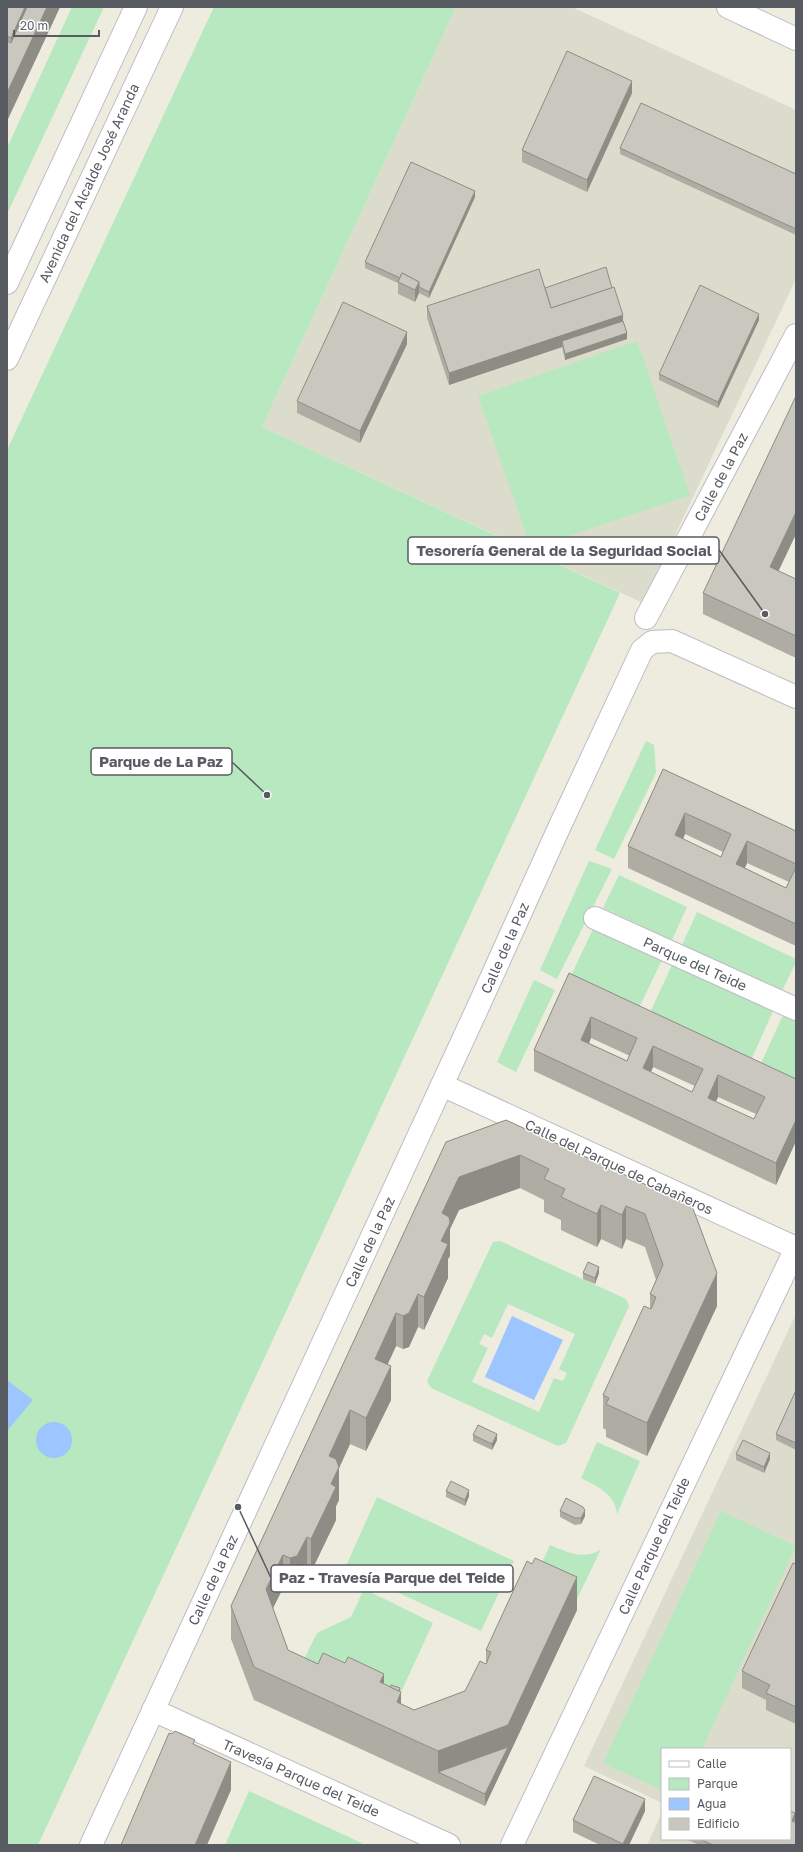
<svg xmlns="http://www.w3.org/2000/svg" width="803" height="1852" viewBox="0 0 803 1852" font-family="'Golos Text',sans-serif">
	<rect width="100%" height="100%" fill="#edecde"/>
	<!-- education -->
	<g fill="#dcdccd">
		<polygon points="456,7 572,7 796,110 796,279 643,603 262,427"/>
		<polygon points="796,1314 796,1845 647,1845 662,1812 662,1839 790,1839 790,1749 662,1749 662,1803 584,1766"/>
	</g>
	<!-- green -->
	<g fill="#b8e8bf" fill-rule="evenodd">
		<polygon points="72,7 104,7 7,214 7,148"/>
		<polygon points="214,7 456,7 262,427 620,593 38,1845 7,1845 7,450"/>
		<polygon points="637,341 690,495 531,549 478,396"/>
		<polygon points="646,741 654,745 656,773 614,859 595,850"/>
		<polygon points="589,861 612,869 557,979 540,970"/>
		<polygon points="619,875 687,907 672,940 603,908"/>
		<polygon points="697,912 796,959 796,962 782,991 682,945"/>
		<polygon points="593,929 662,960 636,1014 568,982"/>
		<polygon points="672,965 773,1011 748,1067 647,1019"/>
		<polygon points="534,980 555,990 516,1072 497,1062"/>
		<polygon points="783,1015 796,1021 796,1089 757,1072"/>
		<path d="M500 1241 626 1299 629 1306 566 1443 558 1446 431 1388 427 1381 493 1242ZM508 1304 575 1334 559 1369 567 1373 563 1381 554 1378 539 1412 472 1382 488 1348 479 1344 484 1334 492 1338Z"/>
		<path d="M597 1442 640 1461 617 1514C616 1494 596 1486 581 1478Z"/>
		<polygon points="377,1497 514,1561 481,1631 345,1568"/>
		<polygon points="721,1511 796,1546 702,1749 662,1749 662,1790 603,1763"/>
		<path d="M550 1545C567 1552 585 1561 601 1549L576 1601 533 1582Z"/>
		<polygon points="364,1589 433,1623 401,1692 371,1679 291,1685 317,1633 351,1617"/>
		<polygon points="249,1791 366,1845 225,1845"/>
	</g>
	<!-- water -->
	<g fill="#9dc5ff">
		<polygon points="512,1316 563,1340 534,1400 485,1377"/>
		<polygon points="7,1380 33,1400 7,1431"/>
		<circle cx="54" cy="1440" r="18"/>
	</g>
	<g fill="none" stroke-linecap="round" stroke-linejoin="round">
		<defs>
			<g id="minor">
				<polyline points="728,7 796,39"/>
				<polyline points="7,283 136,7"/>
				<polyline points="7,359 172,7"/>
				<polyline points="646,618 796,335"/>
				<polyline points="595,918 796,1009"/>
				<polyline points="442,1085 796,1248"/>
				<polyline points="153,1710 449,1845"/>
				<polyline points="91,1845 478,1007 558,830 642,650 652,642 672,641 796,697"/>
				<polyline points="512,1845 796,1248"/>
			</g>
		</defs>
		<!-- minor casing -->
		<use href="#minor" stroke="#bcbdc5" stroke-width="24"/>
		<!-- minor -->
		<use href="#minor" stroke="#fff" stroke-width="22"/>
	</g>
	<!-- wall -->
	<g fill="#aeaca3" fill-rule="evenodd">
		<polygon points="7,7 60,7 7,121"/>
		<polygon points="632,93 587,192 522,162 522,150"/>
		<polygon points="620,148 796,174 796,235 620,154"/>
		<polygon points="475,197 429,298 419,293 415,302 398,294 398,283 365,268 365,262"/>
		<polygon points="545,288 623,321 627,339 565,360 562,347 449,385 427,318 427,306"/>
		<polygon points="759,320 718,408 659,380 659,374"/>
		<polygon points="407,344 360,443 297,413 297,401"/>
		<polygon points="796,534 778,571 796,579 796,658 703,614 703,593"/>
		<path d="M663 769 796 831V946L628 868V846ZM685 834 723 852 721 857 683 839ZM747 863 789 882 786 888 745 868Z"/>
		<path d="M569 973 796 1079V1141L776 1185 534 1071V1050ZM591 1038 630 1056 627 1061 589 1043ZM653 1067 695 1086 692 1092 651 1072ZM718 1097 756 1114 754 1119 715 1102Z"/>
		<polygon points="506,1120 692,1206 717,1306 647,1456 606,1437 606,1430 603,1428 603,1395 650,1309 650,1294 656,1280 645,1247 626,1239 622,1249 601,1239 597,1247 561,1230 561,1220 544,1212 544,1200 520,1188 459,1210 450,1229 450,1256 448,1259 448,1278 424,1330 418,1327 409,1347 403,1349 396,1346 387,1365 391,1400 366,1451 350,1444 339,1468 339,1500 336,1506 336,1520 311,1572 307,1570 297,1589 290,1591 283,1588 273,1608 288,1650 318,1664 384,1684 400,1692 401,1704 414,1710 465,1691 486,1664 486,1650 577,1610 485,1806 254,1700 231,1639 231,1606 446,1142"/>
		<polygon points="583,1273 599,1273 595,1284 583,1279"/>
		<polygon points="796,1390 796,1450 776,1440 776,1434"/>
		<polygon points="473,1435 497,1440 492,1450 473,1441"/>
		<polygon points="736,1454 770,1459 764,1473 736,1460"/>
		<polygon points="446,1491 469,1496 465,1506 446,1497"/>
		<polygon points="560,1511 585,1516 581,1524 575,1525 560,1517"/>
		<polygon points="796,1564 796,1724 766,1710 766,1700 742,1688 742,1671"/>
		<polygon points="645,1811 629,1845 600,1845 573,1832 573,1820"/>
		<polygon points="790,1811 795,1820 794,1822 796,1845 699,1845 686,1839 790,1839"/>
	</g>
	<!-- shaded-wall -->
	<g fill="#8d8c85">
		<polygon points="25,7 36,7 11,71 11,38"/>
		<polygon points="47,7 60,7 7,121 7,93"/>
		<polygon points="632,81 632,93 587,192 587,180"/>
		<polygon points="475,191 475,197 429,298 429,292"/>
		<polygon points="419,282 419,293 415,302 415,290"/>
		<polygon points="759,314 759,320 718,408 718,402"/>
		<polygon points="623,315 623,327 562,341 562,347 449,385 449,373"/>
		<polygon points="407,332 407,344 360,443 360,431"/>
		<polygon points="627,333 627,339 565,360 565,354"/>
		<polygon points="796,512 796,534 770,589 770,567"/>
		<polygon points="685,813 685,834 675,857 675,835"/>
		<polygon points="747,841 747,863 736,886 736,864"/>
		<polygon points="591,1017 591,1038 581,1061 581,1040"/>
		<polygon points="653,1046 653,1067 643,1090 643,1068"/>
		<polygon points="718,1075 718,1097 708,1120 708,1098"/>
		<polygon points="796,1120 796,1141 776,1185 776,1163"/>
		<polygon points="520,1155 520,1188 459,1210 450,1229 450,1256 448,1259 448,1278 424,1330 424,1297 442,1213 459,1177"/>
		<polygon points="601,1205 601,1239 597,1247 597,1214"/>
		<polygon points="626,1206 626,1239 622,1249 622,1215"/>
		<polygon points="599,1267 599,1273 595,1284 595,1278"/>
		<polygon points="717,1273 717,1306 647,1456 647,1423"/>
		<polygon points="418,1294 418,1327 409,1347 403,1349 403,1316"/>
		<polygon points="396,1313 396,1346 375,1392 375,1359"/>
		<polygon points="391,1366 391,1400 366,1451 366,1418"/>
		<polygon points="350,1410 350,1444 339,1468 339,1500 336,1506 336,1520 311,1572 311,1539 329,1456"/>
		<polygon points="497,1434 497,1440 492,1450 492,1444"/>
		<polygon points="770,1453 770,1459 764,1473 764,1467"/>
		<polygon points="469,1490 469,1496 465,1506 465,1500"/>
		<polygon points="585,1510 585,1516 581,1524 581,1518"/>
		<polygon points="307,1537 307,1570 297,1589 290,1591 290,1558"/>
		<polygon points="283,1555 283,1588 266,1622 266,1589"/>
		<polygon points="577,1577 577,1610 485,1806 485,1794 438,1772 438,1751"/>
		<polygon points="384,1674 384,1707 380,1682"/>
		<polygon points="401,1692 401,1726 397,1702"/>
		<polygon points="231,1762 231,1790 207,1845 195,1845"/>
		<polygon points="645,1799 645,1811 629,1845 623,1845"/>
		<polygon points="795,1813 795,1820 792,1827 792,1821"/>
	</g>
	<!-- building -->
	<g fill="#cac8be" stroke="#8d8c85" fill-rule="evenodd">
		<polygon points="7,7 25,7 11,38 7,36"/>
		<polygon points="27,7 47,7 7,93 7,41 11,43"/>
		<polygon points="567,51 632,81 587,180 522,150"/>
		<polygon points="641,103 796,174 796,229 620,148"/>
		<polygon points="411,162 475,191 429,292 419,287 419,282 402,273 400,278 365,262"/>
		<polygon points="606,267 612,288 551,308 545,288"/>
		<polygon points="539,269 551,308 614,287 623,315 449,373 427,306"/>
		<polygon points="402,273 419,282 415,290 398,282"/>
		<polygon points="700,285 759,314 718,402 659,374"/>
		<polygon points="343,302 407,332 360,431 297,401"/>
		<polygon points="623,321 627,333 565,354 562,341"/>
		<polygon points="796,396 796,512 770,567 796,579 796,636 703,593"/>
		<path d="M663 769 796 831V864L747 841 736 864 786 888 796 867V924L628 846ZM685 813 731 834 721 857 675 835Z"/>
		<path d="M569 973 796 1079V1120L776 1163 534 1050ZM591 1017 637 1038 627 1061 581 1040ZM653 1046 703 1069 692 1092 643 1068ZM718 1075 765 1097 754 1119 708 1098Z"/>
		<polygon points="506,1120 692,1206 717,1273 647,1423 606,1404 609,1398 603,1395 644,1306 651,1309 656,1297 650,1294 663,1265 645,1214 626,1206 622,1215 601,1205 597,1214 561,1197 565,1189 544,1179 549,1169 520,1155 459,1177 442,1213 449,1217 450,1223 441,1241 448,1244 424,1297 418,1294 409,1313 403,1316 396,1313 375,1359 391,1366 366,1418 350,1410 329,1456 336,1459 339,1467 331,1484 336,1487 311,1539 307,1537 297,1556 290,1558 283,1555 266,1589 288,1650 318,1664 323,1653 345,1663 348,1657 361,1663 384,1674 380,1682 401,1692 397,1702 414,1710 465,1691 480,1661 486,1664 491,1652 486,1650 527,1561 532,1564 535,1558 577,1577 508,1725 438,1751 254,1667 231,1606 446,1142"/>
		<polygon points="588,1262 599,1267 595,1278 583,1273"/>
		<polygon points="796,1390 796,1443 776,1434"/>
		<polygon points="478,1425 497,1434 492,1444 473,1435"/>
		<polygon points="743,1440 770,1453 764,1467 736,1454"/>
		<polygon points="451,1481 469,1490 465,1500 446,1491"/>
		<polygon points="566,1498 583,1507 585,1510 581,1518 575,1518 560,1511"/>
		<polygon points="793,1563 796,1564 796,1707 766,1693 770,1685 742,1671"/>
		<polygon points="391,1685 400,1688 399,1691 390,1687"/>
		<polygon points="175,1731 195,1740 193,1744 231,1762 195,1845 121,1845 169,1733 172,1734"/>
		<polygon points="508,1747 485,1794 438,1772"/>
		<polygon points="594,1776 645,1799 623,1844 573,1820"/>
		<polygon points="790,1811 795,1813 792,1821 796,1823 796,1845 713,1845 700,1839 790,1839"/>
	</g>
	<g text-anchor="middle" stroke-width="3" stroke-linejoin="round" paint-order="stroke">
		<!-- street labels -->
		<g font-size="14" fill="#585b62" stroke="#fff">
			<text transform="translate(89 183) rotate(-65)" y="5">Avenida del Alcalde José Aranda</text>
			<text transform="translate(721 477) rotate(-62)" y="5">Calle de la Paz</text>
			<text transform="translate(505 948) rotate(-66)" y="5">Calle de la Paz</text>
			<text transform="translate(695 964) rotate(24)" y="5">Parque del Teide</text>
			<text transform="translate(619 1167) rotate(25)" y="5">Calle del Parque de Cabañeros</text>
			<text transform="translate(370 1242) rotate(-65)" y="5">Calle de la Paz</text>
			<text transform="translate(654 1546) rotate(-65)" y="5">Calle Parque del Teide</text>
			<text transform="translate(213 1580) rotate(-65)" y="5">Calle de la Paz</text>
			<text transform="translate(301 1778) rotate(24)" y="5">Travesía Parque del Teide</text>
		</g>
	</g>
	<!-- callouts -->
	<path fill="none" stroke="#585b62" stroke-width="1.5" d="M765 614L719 550M267 795L232 762M238 1507L271 1578"/>
	<g fill="#585b62" stroke="#fff" stroke-width="1.5">
		<circle cx="765" cy="614" r="4"/>
		<circle cx="267" cy="795" r="4"/>
		<circle cx="238" cy="1507" r="4"/>
	</g>
	<g fill="#fff" stroke="#585b62" stroke-width="1.5">
		<rect x="408" y="537" width="311" height="27" rx="4"/>
		<rect x="91" y="748" width="141" height="27" rx="4"/>
		<rect x="271" y="1565" width="242" height="27" rx="4"/>
	</g>
	<g font-size="15" text-anchor="middle" font-weight="bold" fill="#585b62">
		<text x="564" y="556">Tesorería General de la Seguridad Social</text>
		<text x="161" y="767">Parque de La Paz</text>
		<text x="392" y="1583">Paz - Travesía Parque del Teide</text>
	</g>
	<!-- border -->
	<rect width="803" height="1852" fill="none" stroke="#585b62" stroke-width="16"/>
	<!-- legend -->
	<rect x="661" y="1748" width="130" height="92" fill="#ffffff" stroke="#bcbdc0"/>
	<rect x="669" y="1761" width="20" height="6" fill="#ffffff" stroke="#bcbdc0"/>
	<text x="697" y="1768" font-size="12" fill="#585b62">Calle</text>
	<rect x="669" y="1778" width="20" height="12" fill="#b8e8bf" stroke="#bcbdc0"/>
	<text x="697" y="1788" font-size="12" fill="#585b62">Parque</text>
	<rect x="669" y="1798" width="20" height="12" fill="#9dc5ff" stroke="#bcbdc0"/>
	<text x="697" y="1808" font-size="12" fill="#585b62">Agua</text>
	<rect x="669" y="1818" width="20" height="12" fill="#cac8be" stroke="#bcbdc0"/>
	<text x="697" y="1828" font-size="12" fill="#585b62">Edificio</text>
	<!-- scale -->
	<path d="M14 30v6h85v-6" fill="none" stroke="#585b62" stroke-width="2"/>
	<text x="20" y="30" font-size="12" fill="#585b62" stroke="#ffffff" stroke-width="3" paint-order="stroke">20 m</text>
</svg>
